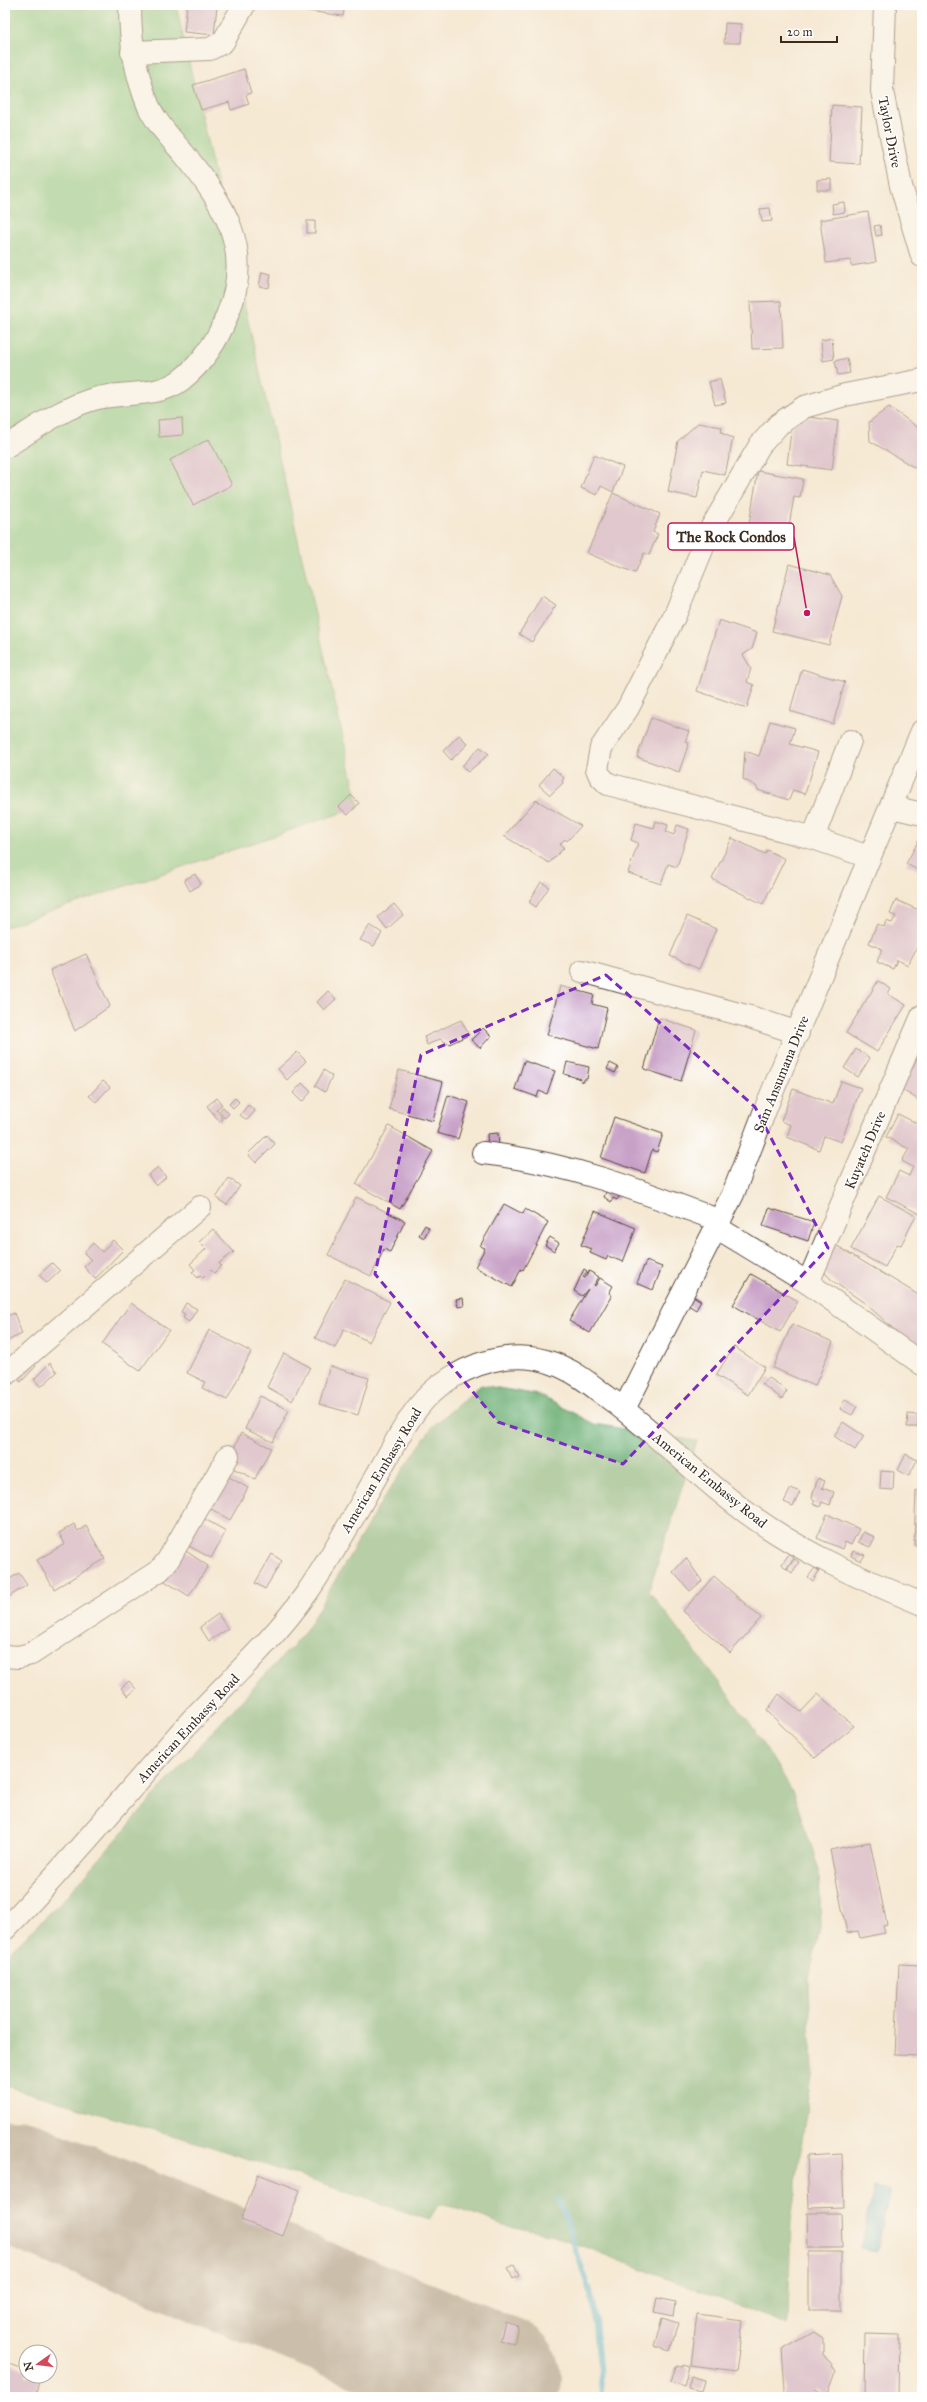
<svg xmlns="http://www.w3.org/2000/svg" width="927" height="2402" viewBox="0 0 927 2402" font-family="'IM FELL Great Primer',serif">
	<rect width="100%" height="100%" fill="#fff"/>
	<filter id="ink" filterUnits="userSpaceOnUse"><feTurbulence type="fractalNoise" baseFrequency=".025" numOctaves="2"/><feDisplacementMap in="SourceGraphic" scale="8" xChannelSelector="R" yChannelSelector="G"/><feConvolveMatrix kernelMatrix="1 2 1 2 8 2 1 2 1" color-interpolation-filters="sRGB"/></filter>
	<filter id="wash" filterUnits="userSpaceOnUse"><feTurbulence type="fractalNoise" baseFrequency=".012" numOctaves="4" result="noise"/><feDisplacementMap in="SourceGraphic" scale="16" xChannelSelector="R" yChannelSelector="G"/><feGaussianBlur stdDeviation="0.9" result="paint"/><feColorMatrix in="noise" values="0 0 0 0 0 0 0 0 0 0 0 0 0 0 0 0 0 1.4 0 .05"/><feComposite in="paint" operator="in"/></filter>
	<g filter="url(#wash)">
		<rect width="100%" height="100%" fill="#f5e9d4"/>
		<!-- green -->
		<polygon fill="#84ca85" stroke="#607a52" points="5,5 176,5 359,807 5,927"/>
		<!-- forest -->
		<polygon fill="#6bae72" stroke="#536c48" points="481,1385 539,1395 594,1424 697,1441 649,1591 756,1731 793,1793 819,1869 821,1924 809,1979 812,2069 791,2222 788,2325 553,2235 504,2225 461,2209 439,2204 429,2220 209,2146 5,2086 5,1956 67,1896 177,1770 304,1633 383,1499 433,1426"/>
		<!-- water -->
		<polygon fill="#52b5d1" stroke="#467078" points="874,2187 890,2190 877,2251 861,2248"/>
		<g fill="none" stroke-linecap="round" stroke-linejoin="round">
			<!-- stream -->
			<polyline stroke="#52b5d1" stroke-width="5.5" points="559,2199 594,2305 602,2397"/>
			<!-- runway -->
			<polyline stroke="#988a79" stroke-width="126" points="14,2182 498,2378"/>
		</g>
		<g id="blocks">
			<!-- building -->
			<g fill="#c8a1c7">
				<polygon points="187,5 217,6 214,35 184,32"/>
				<polygon points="309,5 345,5 343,16 308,11"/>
				<polygon points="725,23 741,24 740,43 724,43"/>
				<polygon points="244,69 251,93 246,95 249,104 231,110 229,102 201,110 193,85"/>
				<polygon points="832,105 862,107 859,164 829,162"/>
				<polygon points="831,179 831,190 817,190 817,180"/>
				<polygon points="844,202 845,212 833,214 832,204"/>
				<polygon points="770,208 772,221 762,222 760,209"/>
				<polygon points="868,212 876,262 851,266 850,260 826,263 820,220"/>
				<rect x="307" y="221" width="8" height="12"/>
				<polygon points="880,225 882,235 876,236 874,226"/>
				<polygon points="262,272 271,274 269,288 259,286"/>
				<polygon points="781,301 783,348 752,349 750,302"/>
				<polygon points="832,338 834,359 823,361 821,340"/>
				<polygon points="847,358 850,373 838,375 835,361"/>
				<polygon points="720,379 726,403 715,405 709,382"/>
				<polygon points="889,407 922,430 922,461 917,469 870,441 869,422"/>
				<polygon points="793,415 838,421 832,470 787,464"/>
				<polygon points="182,418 183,435 159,437 158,420"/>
				<polygon points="698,423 722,427 721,433 733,438 725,475 703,470 697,498 668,492 678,441"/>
				<polygon points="209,439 232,485 193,505 170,460"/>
				<polygon points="594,455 623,467 613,492 601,486 597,495 581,488"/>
				<polygon points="758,471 803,479 800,498 794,497 786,543 747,536"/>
				<polygon points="613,493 660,514 653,532 658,534 649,555 644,553 635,573 587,553"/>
				<polygon points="789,564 830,575 842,596 829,645 772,631"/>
				<polygon points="542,596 556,605 532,642 519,634"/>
				<polygon points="719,620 757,633 752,649 743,655 751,668 747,682 754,685 747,708 697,691"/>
				<polygon points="802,669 845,682 833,724 790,711"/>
				<polygon points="651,718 689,731 685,742 689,743 679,772 637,757"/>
				<polygon points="770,721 795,728 790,744 818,752 805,794 793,790 789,800 758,790 756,786 743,779 745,751 759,756"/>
				<polygon points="459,735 468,744 451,760 443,751"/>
				<polygon points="480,747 489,754 468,772 462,766"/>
				<polygon points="553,768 564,778 562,781 563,783 550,795 539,785"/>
				<polygon points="351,795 359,803 348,815 339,807"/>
				<polygon points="536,800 581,826 567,841 565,839 560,844 564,848 549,863 504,836"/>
				<polygon points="656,821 668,825 666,832 674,835 677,825 689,829 677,867 668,864 661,884 628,873 638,843 631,840 636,823 654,828"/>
				<polygon points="922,834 922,872 906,864"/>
				<polygon points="732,838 765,854 767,850 785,859 763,904 712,879"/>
				<polygon points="195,874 201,884 190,891 184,880"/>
				<polygon points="541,882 549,887 536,907 529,902"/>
				<polygon points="896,900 921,911 922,908 922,937 908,965 897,960 893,969 877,962 882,949 869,943 877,924 884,927 886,921 892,923 896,916 890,914"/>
				<polygon points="394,904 403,915 387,929 378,917"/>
				<polygon points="687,916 716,929 699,969 670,956"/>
				<polygon points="370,925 382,933 374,946 360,940"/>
				<polygon points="86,954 110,1006 75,1031 50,970"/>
				<polygon points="878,981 891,989 888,994 906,1005 877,1052 846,1033"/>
				<polygon points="560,986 594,995 592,1004 607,1008 598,1049 547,1035"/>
				<polygon points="328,991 336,999 324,1010 317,1002"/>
				<polygon points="659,1018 696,1030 681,1081 644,1069"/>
				<polygon points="461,1020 469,1035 449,1044 440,1039 427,1045 424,1037"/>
				<polygon points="483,1028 491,1036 480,1048 471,1040"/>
				<polygon points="856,1049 870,1058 858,1077 844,1068"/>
				<polygon points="922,1050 922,1102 899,1088"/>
				<polygon points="297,1052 306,1061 287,1080 278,1069"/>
				<polygon points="524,1061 555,1071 547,1094 539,1091 537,1097 515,1089"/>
				<polygon points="567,1062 589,1067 587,1079 584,1079 584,1082 580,1081 581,1079 564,1074"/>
				<polygon points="610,1063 618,1067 615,1073 607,1069"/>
				<polygon points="324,1070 332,1076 325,1092 315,1086"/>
				<polygon points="399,1070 443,1082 433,1121 389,1109"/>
				<polygon points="103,1081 110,1087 96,1102 89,1096"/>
				<polygon points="841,1081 861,1088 841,1142 824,1136 819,1150 787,1137 791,1125 781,1121 793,1089 833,1104"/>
				<polygon points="302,1083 311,1092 302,1102 293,1093"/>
				<polygon points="448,1095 469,1102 458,1139 437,1133"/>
				<polygon points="217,1098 222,1105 216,1110 223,1119 220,1122 207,1106"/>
				<polygon points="235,1098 239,1102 233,1108 229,1104"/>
				<polygon points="5,1104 9,1114 5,1116"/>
				<polygon points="248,1105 255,1111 247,1120 240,1115"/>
				<polygon points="223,1107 229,1114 224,1118 219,1111"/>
				<polygon points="898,1114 922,1126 922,1215 886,1197 899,1171 909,1176 913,1167 902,1161 909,1149 886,1137"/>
				<polygon points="614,1117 663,1134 657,1152 652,1150 645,1173 601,1158"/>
				<polygon points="389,1126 433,1151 400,1209 356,1184"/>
				<polygon points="498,1133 499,1147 488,1148 487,1134"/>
				<polygon points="267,1135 275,1144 256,1163 248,1154"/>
				<polygon points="158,1167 166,1177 156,1186 148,1175"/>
				<polygon points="229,1178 240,1186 227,1205 216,1198"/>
				<polygon points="602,1189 621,1193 617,1200 613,1198 611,1202 604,1197 606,1192"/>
				<polygon points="879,1196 916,1216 901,1245 897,1244 885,1267 851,1249"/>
				<polygon points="356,1197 405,1221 390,1252 384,1249 371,1276 328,1255"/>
				<polygon points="504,1204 523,1214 525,1209 548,1222 523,1270 521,1269 512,1287 475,1267 485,1248 480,1246"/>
				<polygon points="769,1208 814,1222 808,1241 763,1226"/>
				<polygon points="595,1211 636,1228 623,1262 608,1256 606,1260 590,1253 592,1249 581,1245"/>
				<polygon points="425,1225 429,1228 424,1238 419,1235"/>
				<polygon points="213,1229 234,1252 219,1263 221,1266 214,1273 211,1270 203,1278 200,1275 198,1278 192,1272 195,1270 190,1264 206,1249 199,1242"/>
				<polygon points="550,1237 559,1243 554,1251 545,1245"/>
				<polygon points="113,1240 123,1250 95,1279 84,1267 91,1260 84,1253 93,1243 102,1252"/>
				<polygon points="834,1244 922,1297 922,1355 866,1304 834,1282 825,1273 824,1265"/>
				<polygon points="646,1261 662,1267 653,1290 637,1283"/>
				<polygon points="52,1263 60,1271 47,1283 39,1275"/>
				<polygon points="584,1269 587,1271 583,1277 585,1278 589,1271 599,1277 594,1285 595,1286 600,1278 613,1286 609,1293 612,1295 590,1333 569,1321 588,1289 582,1296 574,1291"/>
				<polygon points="751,1274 798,1301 780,1332 733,1305"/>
				<polygon points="345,1279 390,1302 369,1342 344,1329 335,1348 315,1338"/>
				<polygon points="687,1292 701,1301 696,1310 682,1301"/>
				<polygon points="463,1298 464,1306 458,1307 456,1299"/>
				<polygon points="131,1303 169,1330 140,1371 102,1344"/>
				<polygon points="186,1303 197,1309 189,1322 183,1318 185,1314 181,1312"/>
				<polygon points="14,1313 22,1334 7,1341 5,1317"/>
				<polygon points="792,1324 833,1342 815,1386 773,1368"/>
				<polygon points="209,1330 251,1352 227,1400 202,1388 205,1382 187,1373"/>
				<polygon points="734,1347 765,1367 748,1395 716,1375"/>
				<polygon points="284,1353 310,1367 292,1401 267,1387"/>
				<polygon points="27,1358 36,1366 21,1382 12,1373"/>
				<polygon points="50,1363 57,1372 41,1387 34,1379"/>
				<polygon points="330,1366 369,1378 358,1415 319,1404"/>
				<polygon points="768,1377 787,1391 782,1399 762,1384"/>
				<polygon points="260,1396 289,1410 273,1442 245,1429"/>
				<polygon points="845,1399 857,1406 852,1415 840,1409"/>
				<polygon points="908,1414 918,1415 917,1427 907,1427"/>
				<polygon points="843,1422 864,1436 855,1450 834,1436"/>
				<polygon points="241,1433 271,1448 255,1479 226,1465"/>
				<polygon points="906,1454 917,1460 909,1476 898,1470"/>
				<polygon points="881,1471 894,1472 893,1490 880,1489"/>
				<polygon points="224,1474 248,1488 230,1520 206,1506"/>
				<polygon points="818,1478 825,1481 822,1488 834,1492 830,1505 822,1502 820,1507 813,1504 815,1500 812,1499 813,1493"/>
				<polygon points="791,1488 800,1492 793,1506 784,1502"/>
				<polygon points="916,1490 922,1491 922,1546 914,1545"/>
				<polygon points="827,1514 859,1529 851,1545 845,1542 842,1549 817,1538"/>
				<polygon points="201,1517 226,1531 211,1558 185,1544"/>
				<polygon points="74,1524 78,1531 86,1526 105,1559 54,1589 37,1560 65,1544 59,1533"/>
				<polygon points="863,1532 875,1537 870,1547 858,1542"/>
				<polygon points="183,1549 208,1566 189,1596 163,1580"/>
				<polygon points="853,1551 865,1555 861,1561 851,1556"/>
				<polygon points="272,1554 282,1561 265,1589 255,1583"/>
				<polygon points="789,1554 794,1558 786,1569 782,1564"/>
				<polygon points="686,1558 702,1581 690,1591 673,1572"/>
				<polygon points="795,1559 799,1562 792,1573 787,1569"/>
				<polygon points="815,1568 819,1571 813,1581 808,1577"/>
				<polygon points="19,1573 27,1585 7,1598 5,1582"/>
				<polygon points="714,1576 761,1618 730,1653 683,1611"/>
				<polygon points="218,1614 228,1629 209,1641 200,1627"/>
				<polygon points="129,1681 136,1689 128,1696 121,1688"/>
				<polygon points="779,1694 801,1712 818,1694 854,1726 815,1758 767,1711"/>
				<polygon points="870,1842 887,1925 883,1926 885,1933 860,1938 858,1931 847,1933 830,1850"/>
				<polygon points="899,1964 922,1965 922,2056 895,2055"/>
				<polygon points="842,2154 844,2207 809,2208 807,2156"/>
				<polygon points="258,2174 300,2190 283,2236 241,2220"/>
				<polygon points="807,2213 841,2213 842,2248 808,2248"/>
				<rect x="809" y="2252" width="32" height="58"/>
				<polygon points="514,2265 519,2276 513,2279 508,2268"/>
				<polygon points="657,2298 676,2302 674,2316 654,2312"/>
				<polygon points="697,2314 743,2320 736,2372 691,2366"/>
				<polygon points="662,2318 678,2323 670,2351 654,2346"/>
				<polygon points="505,2322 518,2326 514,2344 500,2341"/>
				<polygon points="814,2332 823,2338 823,2354 836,2371 827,2396 816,2389 811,2397 781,2397 785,2389 782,2350"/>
				<polygon points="865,2334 899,2335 898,2397 864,2397"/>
				<polygon points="5,2362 26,2370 26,2376 40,2376 35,2397 21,2395 21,2397 5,2397"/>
				<polygon points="682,2365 689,2367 684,2386 670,2382 675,2366 682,2367"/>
				<polygon points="691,2377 705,2381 702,2391 688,2388"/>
			</g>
		</g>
	</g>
	<g filter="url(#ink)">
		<use href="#blocks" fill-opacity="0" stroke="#574739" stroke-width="1"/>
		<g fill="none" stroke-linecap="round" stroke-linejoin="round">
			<defs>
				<g id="minor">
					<polyline points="885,5 882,91 901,186 922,256"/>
					<polyline points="132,52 210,49 223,42 244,5"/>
					<path d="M5 447C33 430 62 408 94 399 121 391 158 398 181 380 203 363 218 340 228 313 254 250 224 203 184 154 172 140 157 124 149 107 135 74 130 41 130 5"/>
					<polyline points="892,807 922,814"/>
					<polyline points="813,838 850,741"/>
					<polyline points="869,857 813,838 608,784 600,776 597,769 601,748 628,708 675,615 710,530 760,445 779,424 804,407 845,395 922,380"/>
					<polyline points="582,971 750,1017 798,1033"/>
					<path d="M483 1153C566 1162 642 1191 720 1221"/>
					<polyline points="716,1227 808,1283 922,1364"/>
					<polyline points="808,1283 922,1016"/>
					<polyline points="5,1375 200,1207"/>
					<polyline points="624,1409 733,1194 769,1100 922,731"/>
					<polyline points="5,1656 18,1657 31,1654 160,1570 168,1560 228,1456"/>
					<path d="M5 1929C69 1864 126 1793 187 1725 227 1682 272 1642 306 1594 334 1554 357 1510 381 1468 397 1440 413 1406 439 1386 471 1362 514 1349 552 1363 573 1370 589 1383 606 1396 654 1431 695 1474 743 1510 798 1551 859 1578 922 1604"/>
				</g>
			</defs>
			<!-- minor casing -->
			<use href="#minor" stroke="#574739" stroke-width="24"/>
			<!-- minor -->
			<use href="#minor" stroke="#fff" stroke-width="22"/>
		</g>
	</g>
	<!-- marked area -->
	<path d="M0 0H927V2402H0ZM606 975 755 1107 828 1248 623 1464 498 1422 375 1274 421 1055Z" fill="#f5e9d4" fill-opacity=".55" fill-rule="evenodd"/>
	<path fill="none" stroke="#7b2cbf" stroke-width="3" stroke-dasharray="8 5" stroke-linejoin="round" d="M606 975 755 1107 828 1248 623 1464 498 1422 375 1274 421 1055Z"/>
	<g text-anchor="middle" stroke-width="3" stroke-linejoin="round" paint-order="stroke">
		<!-- street labels -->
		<g font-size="14" fill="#3b2a1e" stroke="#fff">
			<text transform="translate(890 132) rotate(79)" y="5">Taylor Drive</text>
			<text transform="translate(781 1074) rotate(-68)" y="5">Sam Ansumana Drive</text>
			<text transform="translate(865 1150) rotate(-67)" y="5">Kuyateh Drive</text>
			<text transform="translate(381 1470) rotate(-59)" y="5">American Embassy Road</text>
			<text transform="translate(710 1480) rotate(39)" y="5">American Embassy Road</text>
			<text transform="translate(188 1728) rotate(-47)" y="5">American Embassy Road</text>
		</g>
	</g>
	<!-- callouts -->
	<path fill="none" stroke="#c2185b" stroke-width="1.5" d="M807 613L794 537"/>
	<circle fill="#c2185b" stroke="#fff" stroke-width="1.5" cx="807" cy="613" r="4"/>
	<rect fill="#fff" stroke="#c2185b" stroke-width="1.5" x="668" y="523" width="126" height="27" rx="4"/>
	<g font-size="15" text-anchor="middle" font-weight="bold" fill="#3b2a1e">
		<text x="731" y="542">The Rock Condos</text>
	</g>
	<!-- margin -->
	<rect width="927" height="2402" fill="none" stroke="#fff" stroke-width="20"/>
	<!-- north arrow -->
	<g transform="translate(38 2364) rotate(256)"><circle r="19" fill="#ffffff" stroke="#b1aaa5"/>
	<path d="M0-3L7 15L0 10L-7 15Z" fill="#d1495b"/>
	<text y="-6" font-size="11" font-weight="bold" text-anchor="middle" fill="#3b2a1e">N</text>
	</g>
	<!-- scale -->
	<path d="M781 36v6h56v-6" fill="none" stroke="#3b2a1e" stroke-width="2"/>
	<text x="787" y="36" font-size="12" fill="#3b2a1e" stroke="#ffffff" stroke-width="3" paint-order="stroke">20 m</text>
</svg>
